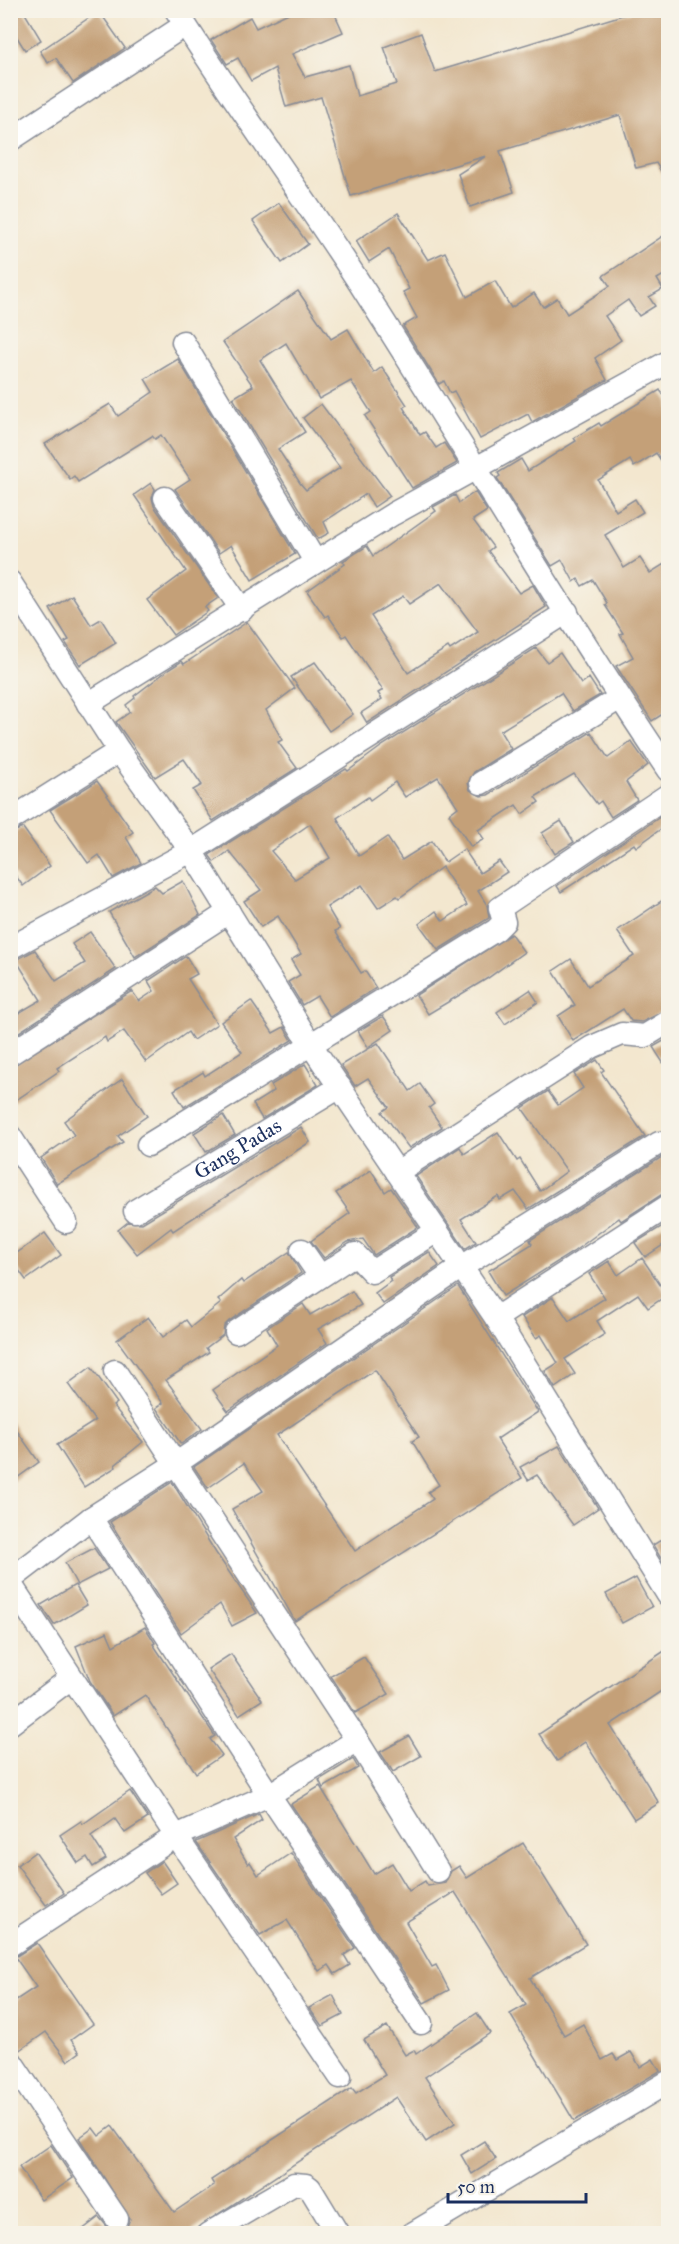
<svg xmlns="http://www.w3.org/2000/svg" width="679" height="2244" font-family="'IM FELL Great Primer',serif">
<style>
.building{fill:#c4a078;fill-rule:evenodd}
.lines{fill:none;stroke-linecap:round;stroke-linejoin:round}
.minor-casing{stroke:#878b96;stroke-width:25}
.minor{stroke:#fff;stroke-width:22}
.labels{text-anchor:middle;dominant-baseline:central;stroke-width:4.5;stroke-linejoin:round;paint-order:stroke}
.street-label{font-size:21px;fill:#1b2f5e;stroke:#f7f3e8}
</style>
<rect width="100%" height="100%" fill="#f7f3e8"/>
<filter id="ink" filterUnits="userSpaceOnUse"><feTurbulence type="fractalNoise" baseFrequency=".0167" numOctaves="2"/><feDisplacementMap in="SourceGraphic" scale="12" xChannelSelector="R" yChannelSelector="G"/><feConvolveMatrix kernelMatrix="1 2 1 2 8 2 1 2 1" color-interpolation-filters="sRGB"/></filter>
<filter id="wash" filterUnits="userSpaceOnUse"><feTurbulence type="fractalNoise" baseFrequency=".008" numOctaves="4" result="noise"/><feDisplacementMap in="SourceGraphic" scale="24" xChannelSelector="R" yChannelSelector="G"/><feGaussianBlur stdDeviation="1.35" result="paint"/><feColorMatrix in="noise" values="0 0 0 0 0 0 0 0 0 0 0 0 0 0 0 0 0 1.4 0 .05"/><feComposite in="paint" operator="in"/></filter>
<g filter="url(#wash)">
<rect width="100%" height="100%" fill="#f3e7cf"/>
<g id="blocks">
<!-- building -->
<g class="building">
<path d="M10,10H23L41,40L25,50L10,26Z"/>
<path d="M295,10H333L343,32L292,54L305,77L349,65L357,96L397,84L384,47L421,33L435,72L639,10H669V184L656,163L636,168L620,115L500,151L514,192L470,207L458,174L486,156L351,196L321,97L286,107L275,68L251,81L238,58L227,64L211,40L250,17L256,28Z"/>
<path d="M99,11L125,48L73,83L56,58L48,63L40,51Z"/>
<path d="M279,203L308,244L282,263L253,221Z"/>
<path d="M398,213L428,260L445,252L467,297L495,281L511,308L534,293L543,307L557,298L567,314L610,286L603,276L669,232V272L657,279L663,289L649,297L655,306L639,316L628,300L605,316L621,340L595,358L607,380L532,422L528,414L480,439L454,391L450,393L444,381L439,384L403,326L417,318L403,292L409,289L389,249L369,262L356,241Z"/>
<path d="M298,291L331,339L348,329L374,373L382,367L407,405L403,407L420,435L425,432L436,448L444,443L457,463L412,488L365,416L371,412L351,381L319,399L286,343L260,360L305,432L278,449L300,483L306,490L340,468L303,418L321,404L390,496L374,507L366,494L324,522L329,533L318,539L233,398L253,386L223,342Z"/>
<path d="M178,359L295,554L252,580L231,545L219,553L175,489L190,479L161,435L155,439L152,436L78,482L74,476L70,479L45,444L110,404L118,416L153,392L145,379Z"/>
<path d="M660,390L669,403V472L656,453L634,467L630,460L598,480L616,511L635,499L643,512L605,535L624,568L640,558L650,573L669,561V710L652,721L616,666L633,657L620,634L623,633L605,605L607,603L593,580L582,586L578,579L574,582L562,560L552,566L497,478L500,476L498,473L521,459L528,471L576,441L574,438L599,423L601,426Z"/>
<path d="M151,483L155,489L152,498L154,506L218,598L205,607L208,611L173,635L147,600L186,571L134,495Z"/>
<path d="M475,492L487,511L473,520L493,547L488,551L519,593L533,585L546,607L367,723L361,713L382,699L378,693L383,690L346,635L343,637L328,615L325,617L307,591L345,564L343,561L367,546L373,556L436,511L433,507L455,495L459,503ZM441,583L478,632L450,650L448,647L408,673L371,616L403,596L409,604Z"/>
<path d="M72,595L91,625L101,619L116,643L80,665L65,642L69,640L50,609Z"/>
<path d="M247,622L295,688L266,710L282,740L278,742L297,768L213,821L193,790L202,785L184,759L155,777L116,722L130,712L126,705L135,698L134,696L168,670L182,661L184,664Z"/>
<path d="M536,648L547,662L560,653L581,684L589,678L600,695L573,711L561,693L500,731L511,749L474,772L468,783L470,790L481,796L488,795L591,732L608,758L631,741L648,765L626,782L637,800L611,817L601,801L597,804L574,774L535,797L539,802L522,814L516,805L478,830L484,839L471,847L449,814L458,807L438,777L405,797L395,782L370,800L368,797L337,818L359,856L387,837L402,860L432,841L445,862L464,849L480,873L499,861L507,872L478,891L487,905L489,918L438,950L419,924L436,911L443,921L467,905L442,867L399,898L397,896L378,908L362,885L327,907L340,929L335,931L361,973L365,971L376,988L330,1017L317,996L302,1005L288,982L300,975L291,960L301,954L278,916L261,927L244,901L261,890L229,851L214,862L209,855L346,769L348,771L382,746ZM310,824L330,858L295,879L271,851Z"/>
<path d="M315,662L353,714L329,731L291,677Z"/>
<path d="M97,781L133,832L126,837L141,863L113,878L99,855L88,863L50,810Z"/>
<path d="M669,811V823L636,847L634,844L561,892L557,886Z"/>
<path d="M561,821L574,842L555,854L542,833Z"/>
<path d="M23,828L50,866L23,886L10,868V833Z"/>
<path d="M183,881L200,915L135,957L109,912L155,886L162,893Z"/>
<path d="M669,896V1009L642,1022L631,1021L623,1009L573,1041L558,1016L575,1005L553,971L571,959L588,986L634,956L617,931Z"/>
<path d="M90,932L116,969L10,1038V1018L41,1000L16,960L35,950L56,981L85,963L72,944Z"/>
<path d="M511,934L524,952L488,978L428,1014L416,995Z"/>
<path d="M186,956L197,974L188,979L217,1024L193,1040L188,1032L146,1062L124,1031L107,1042L105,1037L57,1068L59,1071L10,1104V1067L132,991L139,1001L154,991L148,981Z"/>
<path d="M530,990L538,1002L505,1024L497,1012Z"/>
<path d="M251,1001L273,1033L284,1027L292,1040L184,1107L174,1090L203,1072L205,1076L242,1052L221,1022Z"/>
<path d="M383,1016L393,1030L368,1047L358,1031Z"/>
<path d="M669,1038V1072L653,1047Z"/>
<path d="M378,1043L410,1091L420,1084L434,1104L429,1108L442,1127L409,1148L382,1112L389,1107L368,1078L355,1086L341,1065Z"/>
<path d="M597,1060L604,1070L601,1072L645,1136L528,1209L515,1191L500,1200L498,1196L461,1219L476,1242L465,1249L416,1176L460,1147L464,1154L498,1132L517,1161L520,1159L540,1191L567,1171L522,1108L548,1091L558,1105L583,1088L574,1074Z"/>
<path d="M305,1064L318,1085L262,1119L253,1104L274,1091L271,1085Z"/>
<path d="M122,1079L147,1116L118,1136L123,1142L57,1184L41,1158L74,1135L64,1121Z"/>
<path d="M223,1115L235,1135L206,1152L194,1133Z"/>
<path d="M301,1127L310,1142L173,1231L171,1228L137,1254L118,1230L128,1222L142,1223Z"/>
<path d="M665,1155L669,1160V1193L661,1195L621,1221L619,1218L573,1252L503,1296L488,1271L532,1244L530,1240Z"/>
<path d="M371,1170L385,1192L391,1188L418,1227L374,1255L363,1239L348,1242L324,1258L311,1241L350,1213L336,1193Z"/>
<path d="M669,1222V1241L645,1257L635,1243Z"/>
<path d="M45,1233L61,1255L26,1280L10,1258Z"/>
<path d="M289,1252L301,1273L229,1321L224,1326L223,1335L206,1348L209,1352L166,1380L202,1429L181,1444L156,1408L163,1403L117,1340L148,1317L163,1337L186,1320L191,1327L221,1303L218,1300L241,1280L243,1283Z"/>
<path d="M429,1252L439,1266L383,1304L375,1293L391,1281L389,1277Z"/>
<path d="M642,1258L667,1295L648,1308L638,1294L597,1321L605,1334L565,1359L575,1374L555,1388L545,1371L558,1363L541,1335L536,1338L522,1317L553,1297L569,1321L605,1298L589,1274L609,1261L618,1275Z"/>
<path d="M458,1286L538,1412L497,1439L522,1478L295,1621L232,1509L263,1491L244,1463L208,1488L194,1467ZM375,1370L419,1437L412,1441L439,1485L428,1492L433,1499L355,1551L277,1435Z"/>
<path d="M352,1291L361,1305L318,1329L327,1343L228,1411L213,1390L277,1345L267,1328L303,1304L310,1315Z"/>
<path d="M91,1367L117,1403L113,1406L143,1442L115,1465L116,1467L84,1487L57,1445L95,1421L68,1384Z"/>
<path d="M10,1421L39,1462L10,1483Z"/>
<path d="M559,1446L598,1508L573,1525L537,1475L528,1480L520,1467Z"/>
<path d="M172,1482L216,1553L257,1613L232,1626L220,1604L181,1633L110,1522Z"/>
<path d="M669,1535V1558L663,1562L653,1545Z"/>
<path d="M94,1548L108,1569L77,1585L65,1563Z"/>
<path d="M636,1578L652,1607L622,1623L606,1594Z"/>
<path d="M75,1585L87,1605L54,1625L41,1605Z"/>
<path d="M145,1627L155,1643L153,1644L215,1736L210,1739L222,1755L196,1773L145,1695L113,1716L90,1681L76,1646L107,1632L113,1646Z"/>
<path d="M669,1648V1686L610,1725L659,1803L634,1819L585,1742L557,1761L539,1734Z"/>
<path d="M231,1654L262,1700L239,1715L208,1669Z"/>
<path d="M364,1657L389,1694L355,1713L331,1676Z"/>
<path d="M409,1736L421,1756L393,1772L380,1752Z"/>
<path d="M353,1759L358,1768L323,1788L319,1780Z"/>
<path d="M320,1786L374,1874L392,1863L409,1891L425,1881L428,1886L445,1883L451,1871L459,1866L467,1878L523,1843L586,1944L530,1978L564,2035L583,2024L602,2060L613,2054L617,2060L631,2052L640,2067L653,2059L660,2071L574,2121L510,2014L526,2005L455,1892L406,1922L432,1967L436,1965L449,1990L424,2003L291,1804Z"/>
<path d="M130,1791L148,1818L125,1833L115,1819L91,1836L106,1859L93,1867L87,1857L78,1863L60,1835L81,1821L83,1824Z"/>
<path d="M259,1814L262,1820L233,1839L248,1864L250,1862L258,1875L291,1853L355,1948L344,1955L350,1965L335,1974L329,1965L319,1971L287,1920L260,1935L196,1842Z"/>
<path d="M35,1852L64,1893L46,1905L17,1865Z"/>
<path d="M162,1861L177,1883L161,1894L145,1873Z"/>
<path d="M37,1943L93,2024L71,2040L80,2052L68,2061L46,2032L19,2051L10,2038V2004L36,1987L15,1957Z"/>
<path d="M333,1995L343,2015L322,2026L309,2008Z"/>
<path d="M477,2013L490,2033L425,2077L455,2123L426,2142L396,2097L188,2234H77L99,2217L111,2231L118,2232L125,2230L130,2219L79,2138L93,2128L99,2136L112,2126L174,2212L214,2185L211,2180L352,2088L356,2093L385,2075L364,2040L387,2026L405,2055L414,2050L416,2054Z"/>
<path d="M484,2141L496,2159L472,2174L461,2155Z"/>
<path d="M51,2145L73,2178L41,2200L19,2167Z"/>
</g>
</g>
</g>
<g filter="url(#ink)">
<use href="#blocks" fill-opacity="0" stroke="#878b96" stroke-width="1.5"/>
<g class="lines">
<defs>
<g id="minor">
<path d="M176,10C237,108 307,200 369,298C469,454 564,616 668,770"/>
<path d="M10,140L185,25"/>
<path d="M183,342L315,561"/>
<path d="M165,498L242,610"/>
<path d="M10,582L119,751L191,851L311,1045L496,1318L668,1595"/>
<path d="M88,704L393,514L668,362"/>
<path d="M481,783L620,698"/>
<path d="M10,820L119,751"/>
<path d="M10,948L191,851L567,612"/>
<path d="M10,1054L229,912"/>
<path d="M10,1136L66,1222"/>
<path d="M148,1145L496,930L504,922L500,908L668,795"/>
<path d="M397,1172L592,1047L622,1034L645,1036L668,1022"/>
<path id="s1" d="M135,1211L340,1087"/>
<path d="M302,1250L320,1276"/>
<path d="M496,1318L668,1206"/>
<path d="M236,1332L355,1254L372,1272L437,1231"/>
<path d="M115,1371L357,1740L438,1871"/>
<path d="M91,1518L269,1795L421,2023"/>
<path d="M10,1580L91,1518L177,1463L460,1268L659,1143"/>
<path d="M10,1583L176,1836L340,2077"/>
<path d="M10,1724L71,1678"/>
<path d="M10,1945L176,1836L269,1795L357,1740"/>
<path d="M10,2060L117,2219"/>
<path d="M208,2234L294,2184L306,2185L310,2188L338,2234"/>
<path d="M412,2234L668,2082"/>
</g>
</defs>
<!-- minor casing -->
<use href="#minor" class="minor-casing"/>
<!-- minor -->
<use href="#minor" class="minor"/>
</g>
</g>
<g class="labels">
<!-- street labels -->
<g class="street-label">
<text stroke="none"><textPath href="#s1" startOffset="120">Gang Padas</textPath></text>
</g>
</g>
<!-- margin -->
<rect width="679" height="2244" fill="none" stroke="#f7f3e8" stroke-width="36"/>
<!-- scale -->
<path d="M448 2193v9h138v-9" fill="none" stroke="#1b2f5e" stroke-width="3"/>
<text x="457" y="2193" font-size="18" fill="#1b2f5e" stroke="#f7f3e8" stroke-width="4.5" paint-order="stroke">50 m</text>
</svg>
